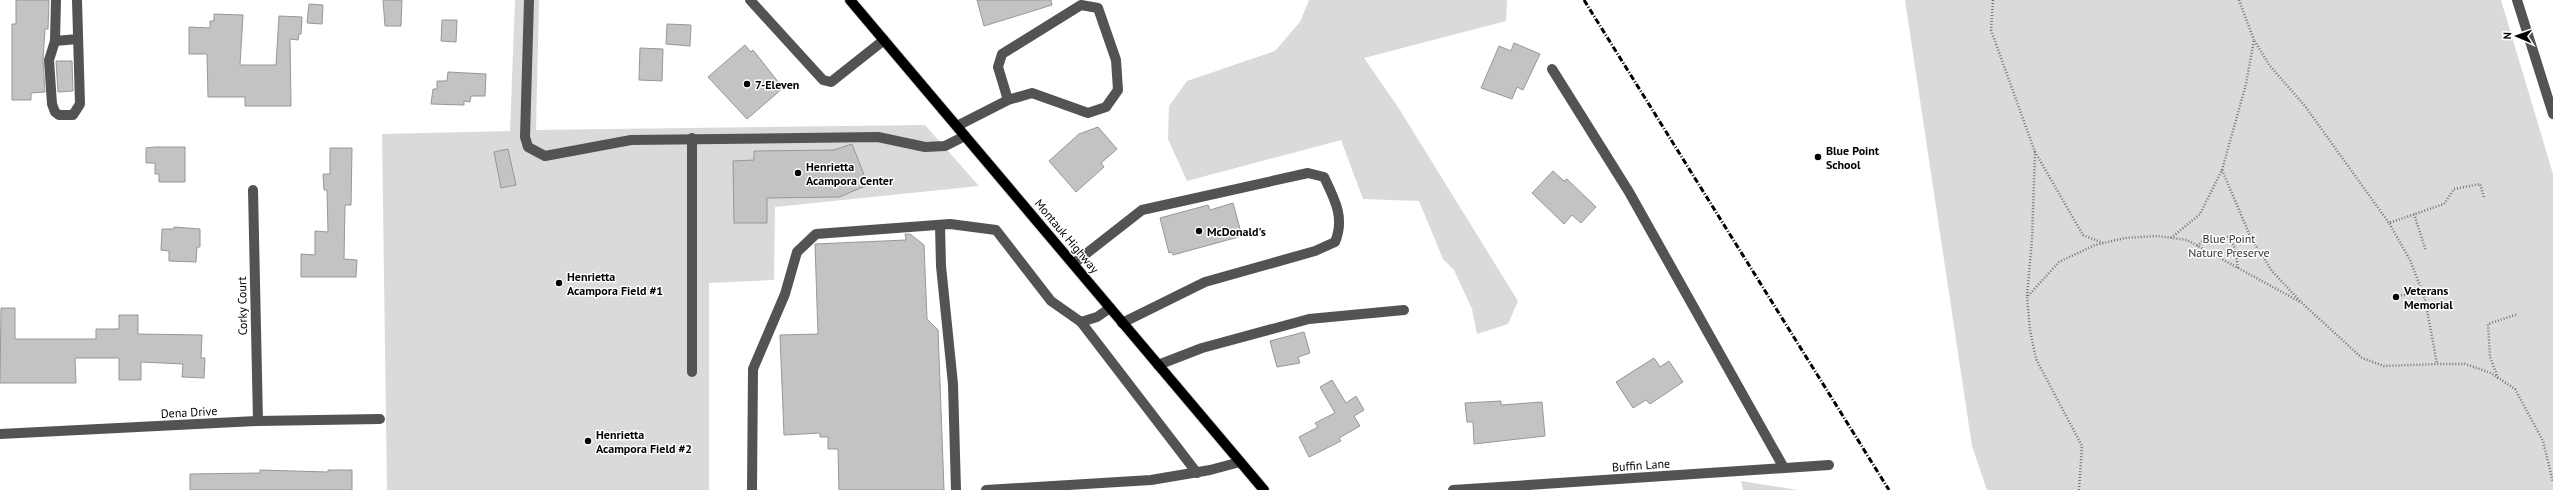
<svg xmlns="http://www.w3.org/2000/svg" width="2553" height="490" font-family="'PT Sans',sans-serif">
<style>
.green{fill:#dadada}
.building{fill:#c3c3c3;stroke:#979797}
.lines{fill:none;stroke-linecap:round;stroke-linejoin:round}
.major-casing{stroke:#dbdbdb;stroke-width:12}
.path{stroke:#757575;stroke-width:2.5;stroke-dasharray:1 2;stroke-linecap:butt}
.minor{stroke:#535353;stroke-width:10}
.major{stroke:#000;stroke-width:10}
.rail{stroke:#000;stroke-width:3;stroke-dasharray:6 2 1 2;stroke-linecap:butt}
.poi-dot{fill:#000;stroke:#fff;stroke-width:1.5}
.labels{text-anchor:middle;dominant-baseline:central;stroke-width:3;stroke-linejoin:round;paint-order:stroke}
.poi-label{font-size:12px;font-weight:bold;fill:#000;stroke:#fff;text-anchor:start}
.street-label{font-size:12px;fill:#000;stroke:#fff}
.park-label{font-size:12px;fill:#313131;stroke:#fff}
</style>
<rect width="100%" height="100%" fill="#fff"/>
<!-- green -->
<g class="green">
<path d="M515,0H539L536,130L925,125L979,186L775,207L774,280L709,283V490H387L382,134L510,131Z"/>
<path d="M1309,0H1507L1506,21L1364,58L1398,107L1518,301L1508,324L1477,334L1472,309L1454,270L1443,259L1419,201L1363,199L1341,140L1187,181L1168,139L1169,106L1187,81L1275,51L1300,22Z"/>
<path d="M1905,0H2501L2553,174V490H1987L1972,446Z"/>
<path d="M1741,481L1798,490H1743Z"/>
</g>
<!-- building -->
<g class="building">
<path d="M16,0H49L48,29H45L43,60L45,92L31,93V100H12V24H16Z"/>
<path d="M383,0H402L401,26H385Z"/>
<path d="M977,0H1051L1052,5L984,26Z"/>
<path d="M309,4L323,5L322,24L307,23Z"/>
<path d="M214,14L243,15L240,65H276L279,16L302,17L301,34H299L298,40L290,39L291,106H245V97H208L207,54H189V27L210,28V21H214Z"/>
<path d="M442,20H457L456,42L441,41Z"/>
<path d="M667,24L691,25L690,46L666,44Z"/>
<path d="M1514,43L1540,54L1523,90L1517,87L1512,99L1481,88L1499,46L1511,51Z"/>
<path d="M745,45L751,52L753,50L783,88L747,119L708,77Z"/>
<path d="M640,48L663,49L662,81L639,80Z"/>
<path d="M56,61H72L73,91L58,92Z"/>
<path d="M448,72L486,74L485,96H471L470,102L464,101V105L431,104L433,89H437V81H447Z"/>
<path d="M1098,127L1117,149L1101,163L1104,167L1076,192L1049,161L1079,134Z"/>
<path d="M852,144L868,185L839,197L767,198V223H734L733,161L754,160V151L834,150Z"/>
<path d="M155,147H185V182H159V174H155V163H146V148Z"/>
<path d="M330,148H352L351,205H345L344,259L357,260L356,277H301V254L315,255V231L328,232L327,190H324L323,174H330Z"/>
<path d="M508,149L516,185L501,188L494,152Z"/>
<path d="M1553,171L1564,181L1567,179L1596,207L1581,223L1572,215L1564,224L1532,193Z"/>
<path d="M1233,203L1242,236L1173,255L1172,252L1169,253L1160,218L1208,205L1210,210Z"/>
<path d="M174,227L200,229V247H197L196,262L169,261V251L161,250L162,229H174Z"/>
<path d="M905,234H910L924,245L927,319L938,330L944,490H839L838,449H828V437H820V433L784,435L780,335L818,334L815,244L906,240Z"/>
<path d="M1,308H15V339H96V329H119V315H138V334L202,335L201,358H205L204,378L182,377L183,364L141,362V380H119V358H75L76,383H0Z"/>
<path d="M1304,332L1310,353L1298,357L1300,363L1277,367L1270,341Z"/>
<path d="M1654,358L1660,367L1669,361L1683,382L1650,404L1646,400L1633,408L1616,382Z"/>
<path d="M1332,380L1346,403L1356,396L1364,410L1354,416L1360,426L1339,438L1341,441L1309,457L1299,437L1318,427L1315,423L1335,413L1320,387Z"/>
<path d="M1501,401V405L1542,402L1545,436L1474,444L1473,422H1467L1465,403Z"/>
<path d="M260,470L328,472V470H352V490H190V474L260,473Z"/>
</g>
<g class="lines">
<defs>
<path id="major" d="M850,0L1264,490"/>
</defs>
<!-- major casing -->
<use href="#major" class="major-casing"/>
<!-- path -->
<g class="path">
<path d="M1993,0L1991,30L2035,152"/>
<path d="M2239,0L2254,40"/>
<path d="M2222,170L2246,84L2254,40L2270,66L2305,106L2389,223"/>
<path d="M2484,197L2480,184L2454,189L2444,204L2389,223L2410,260L2425,299L2437,364H2465L2491,373L2515,389L2543,441L2553,482"/>
<path d="M2414,214L2426,251"/>
<path d="M2171,238L2200,214L2222,170L2251,238L2272,271L2300,301"/>
<path d="M2197,246L2205,239L2228,237L2235,248L2238,268"/>
<path d="M2027,296L2032,239L2035,152L2083,235L2103,243"/>
<path d="M2398,296L2422,292"/>
<path d="M2498,378L2490,357L2488,324L2518,314"/>
<path d="M2079,490L2082,446L2036,359L2030,330L2027,297L2059,262L2095,245L2125,238L2158,236L2187,240L2302,303L2362,358L2384,366L2437,364"/>
</g>
<!-- minor -->
<g class="minor">
<path d="M56,0L55,41L49,60L52,104L55,112L59,115H73L80,104L77,0"/>
<path d="M529,0L525,137L528,147L545,156L631,140L878,137L925,147L945,146L965,136"/>
<path d="M750,0L823,80L831,82L884,40"/>
<path d="M2517,0L2553,114"/>
<path d="M55,41L78,39"/>
<path d="M1552,69L1629,192L1784,468"/>
<path d="M957,126L1008,100L1032,93L1088,113L1106,107L1118,90L1116,60L1098,8L1081,5L1002,54L998,67L1008,100"/>
<path d="M253,190L258,421"/>
<path d="M940,225L941,266L953,384L956,490"/>
<path d="M1073,264L1142,210L1308,173L1324,177C1335,200 1345,218 1335,242L1315,251L1205,282L1122,323"/>
<path d="M1081,322L1097,317L1110,308"/>
<path d="M1158,365L1202,348L1309,319L1404,310"/>
<path d="M692,372V138"/>
<path d="M0,434L258,421L380,419"/>
<path d="M752,490L753,369L785,294L797,252L816,234L950,224L996,230L1051,301L1081,322L1197,473"/>
<path d="M986,490L1151,480L1210,470L1240,462"/>
<path d="M1453,490L1829,465"/>
</g>
<!-- major -->
<use href="#major" class="major"/>
<!-- rail -->
<path class="rail" d="M1584,0L1889,490"/>
</g>
<!-- markers -->
<g class="poi-dot">
<circle cx="747" cy="84" r="4"/>
<circle cx="1818" cy="157" r="4"/>
<circle cx="798" cy="173" r="4"/>
<circle cx="1199" cy="231" r="4"/>
<circle cx="559" cy="283" r="4"/>
<circle cx="2396" cy="297" r="4"/>
<circle cx="588" cy="441" r="4"/>
</g>
<g class="labels">
<!-- poi labels -->
<g class="poi-label">
<text x="755" y="84">7-Eleven</text>
<text x="1826" y="150">Blue Point<tspan x="1826" dy="14">School</tspan></text>
<text x="806" y="166">Henrietta<tspan x="806" dy="14">Acampora Center</tspan></text>
<text x="1207" y="231">McDonald's</text>
<text x="567" y="276">Henrietta<tspan x="567" dy="14">Acampora Field #1</tspan></text>
<text x="2404" y="290">Veterans<tspan x="2404" dy="14">Memorial</tspan></text>
<text x="596" y="434">Henrietta<tspan x="596" dy="14">Acampora Field #2</tspan></text>
</g>
<!-- street labels -->
<g class="street-label">
<text transform="translate(1067 236) rotate(50)">Montauk Highway</text>
<text transform="translate(242 306) rotate(-91)">Corky Court</text>
<text transform="translate(189 412) rotate(-3)">Dena Drive</text>
<text transform="translate(1641 465) rotate(-4)">Buffin Lane</text>
</g>
<!-- park labels -->
<g class="park-label">
<text x="2229" y="238">Blue Point<tspan x="2229" dy="14">Nature Preserve</tspan></text>
</g>
</g>
<!-- north arrow -->
<g transform="translate(2517 36) rotate(272)" stroke="#ffffff" stroke-width="3" paint-order="stroke">
<path d="M0-3L7 15L0 10L-7 15Z" fill="#000000"/>
<text y="-6" font-size="11" font-weight="bold" text-anchor="middle" fill="#000000">N</text>
</g>
</svg>
